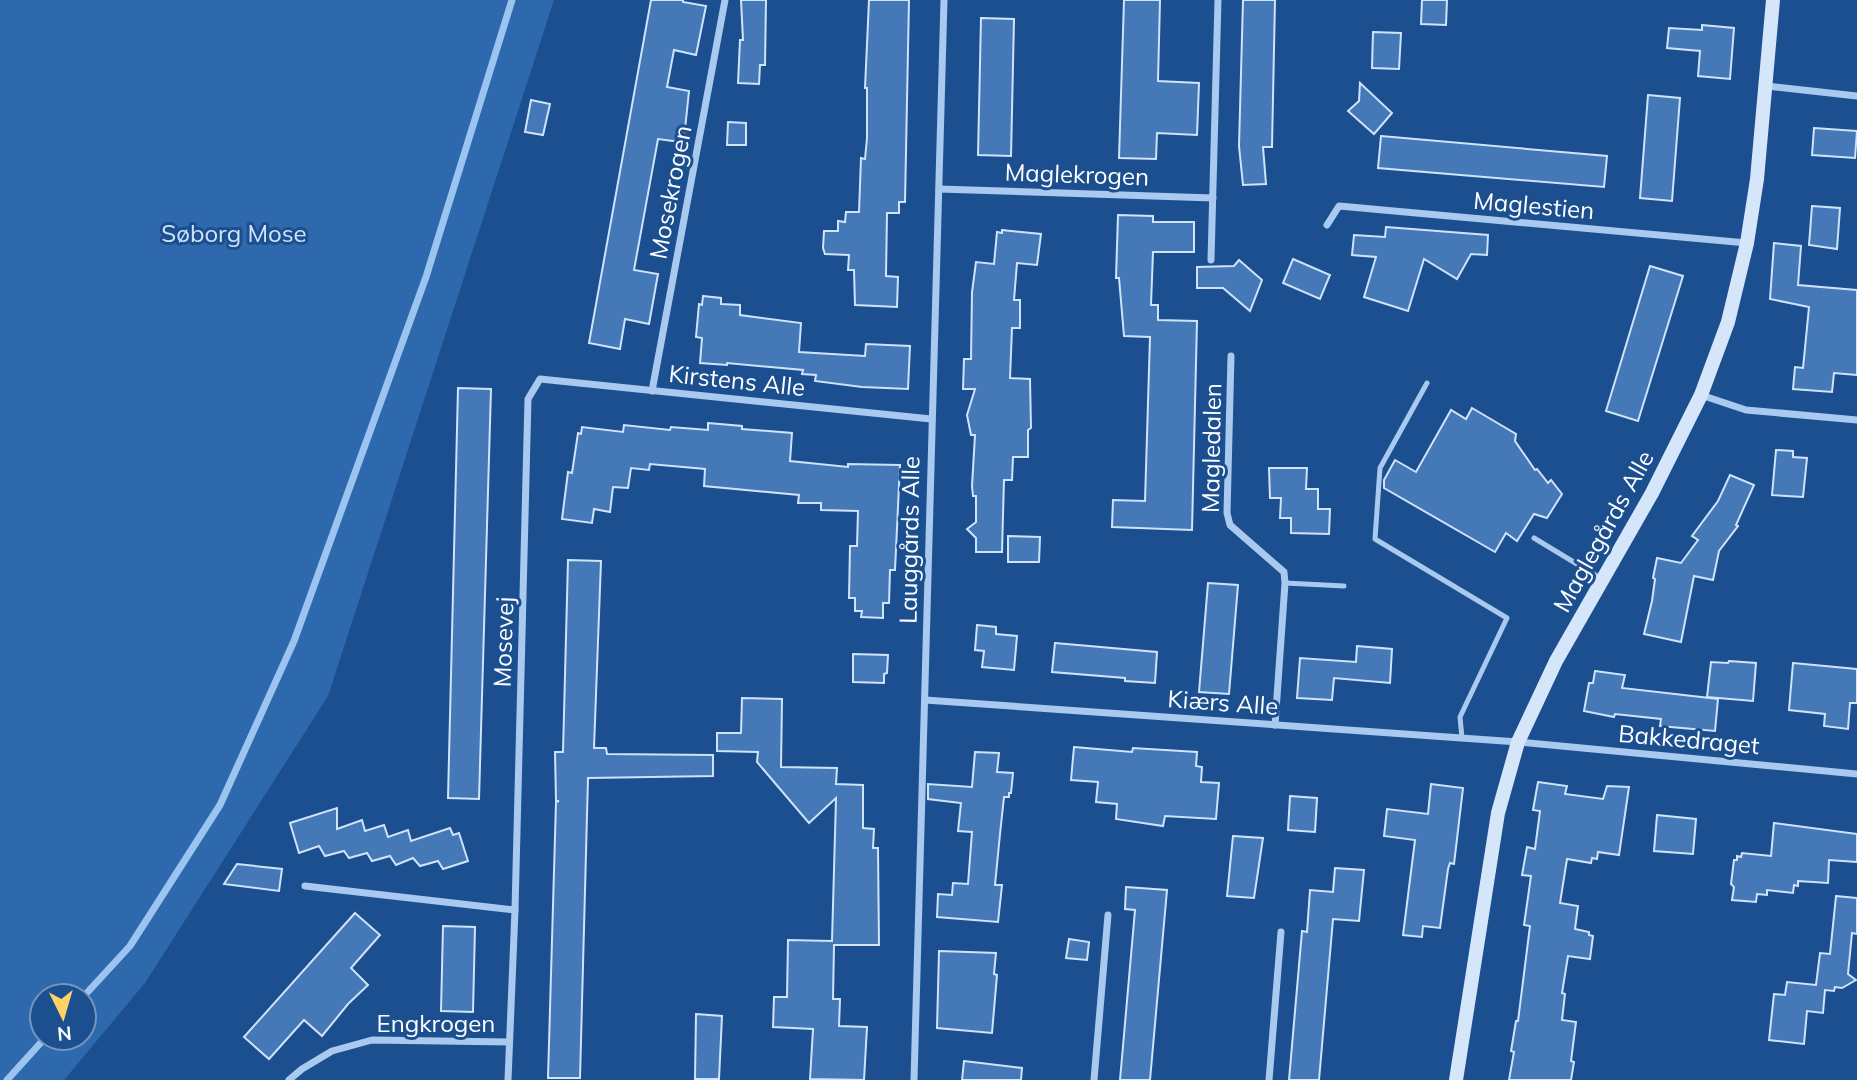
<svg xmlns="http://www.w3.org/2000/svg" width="1857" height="1080" font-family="Mulish,sans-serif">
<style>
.green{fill:#2e69ad;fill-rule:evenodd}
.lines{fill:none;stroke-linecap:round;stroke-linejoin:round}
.stream{stroke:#9cc4f0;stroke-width:7}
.building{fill:#4478b7;stroke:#cfe3fa;stroke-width:2}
.lane{stroke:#a9c9ee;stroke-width:5}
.street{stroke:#a9c9ee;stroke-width:7}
.secondary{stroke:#d6e6fa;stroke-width:14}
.labels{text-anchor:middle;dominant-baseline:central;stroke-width:6;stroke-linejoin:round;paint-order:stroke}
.street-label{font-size:24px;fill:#fff;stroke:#1b4f8f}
.park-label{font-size:24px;fill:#cfe3fa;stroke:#1b4f8f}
</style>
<rect width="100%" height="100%" fill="#1b4f8f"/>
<!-- green -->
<path class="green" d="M0,0H554L328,696L145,983L64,1080H0ZM42,996H84V1038H42Z"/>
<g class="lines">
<!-- stream -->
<g class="stream">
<path d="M84,996L130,946L220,805L294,641L426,277L512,0"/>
<path d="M7,1080L45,1038"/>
</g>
</g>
<!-- building -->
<g class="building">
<path d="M651,0H683V2L706,6L696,55L674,50L667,87L689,91L684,139L681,138V142L658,139L634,270L658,274L649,324L625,319L620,349L589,343Z"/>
<path d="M741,0H766L765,65H760L759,84L738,83L740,40H743Z"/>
<path d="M869,0H909L905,202H899V213H887L886,276L898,277L897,307L855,305L854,270H848L849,255L825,254L823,248L824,231H838V221L845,222L846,212H859L861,158L865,159L867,138V88H865Z"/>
<path d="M1124,0H1160L1158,81L1199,83L1197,135L1157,133L1156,159L1119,158Z"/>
<path d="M1243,0H1275L1272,147H1263L1266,184L1243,185L1239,146Z"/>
<path d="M1422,0H1447L1446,25L1421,24Z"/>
<path d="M981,18L1014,19L1011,156L978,155Z"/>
<path d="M1702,25L1734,28L1730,79L1698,76L1700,51L1667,48L1669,28L1702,30Z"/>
<path d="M1373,32L1401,33L1399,69L1372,68Z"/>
<path d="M1360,83L1392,113L1374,134L1348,111L1359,101Z"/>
<path d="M1648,95L1680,98L1672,201L1640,198Z"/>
<path d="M531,100L550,104L543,135L525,132Z"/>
<path d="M728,122L746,123V145H727Z"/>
<path d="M1814,128L1857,131L1855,158L1812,155Z"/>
<path d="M1381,136L1607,156L1604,187L1378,168Z"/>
<path d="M1812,206L1840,208L1837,249L1809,245Z"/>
<path d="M1118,215L1153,216V222H1194V252H1153L1151,305H1158V320L1197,321L1192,530L1112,527L1113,500L1145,501L1150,337L1124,336L1119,278H1116Z"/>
<path d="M1386,227L1488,235L1487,255L1471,254L1457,279L1424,259L1408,311L1364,297L1376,257L1352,255L1354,235L1385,237Z"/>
<path d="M1002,230L1041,234L1037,265L1017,263L1014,300H1020V328H1012L1010,378L1030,379L1031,428L1028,430V457H1013L1012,480H1004L1002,552H976V538L967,529L976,522V496H973L972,486L975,435H971L967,415L975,389H963L964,359H971L972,292L976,262L994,264L997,232L1002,233Z"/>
<path d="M1774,243L1801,246L1798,285L1857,290V375L1834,373L1832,392L1793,389L1795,367L1803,368L1809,307L1770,299Z"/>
<path d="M1293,259L1330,275L1320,299L1283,283Z"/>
<path d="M1239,260L1262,280L1250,311L1223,288H1197V267L1234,266Z"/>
<path d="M1650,266L1683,276L1638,421L1606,411Z"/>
<path d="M703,296L721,298V304L740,305V315L801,323L799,352L865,356L866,344L910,346L908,389L862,387L815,381L816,375L802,374L803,370L727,363V365L700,363L702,338L696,337L699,304L702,305Z"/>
<path d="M458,388L491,389L479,799L448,798Z"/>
<path d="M1472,408L1516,434L1515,441L1535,470L1537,469L1548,483L1551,480L1562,494L1547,518L1534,514L1517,541L1506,533L1495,552L1384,488V480L1395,460L1416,472L1451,410L1466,419Z"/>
<path d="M708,423L742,426V429L792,433L790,461L848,467V464L900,465L895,570H890L889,603H883V618L861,617L862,611H855V598H849L850,546H857L858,511L821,510V503H798L799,495L704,486L705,469L650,464L649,470L631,468L628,488L613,487L610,512L594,509L592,523L562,519L568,472L572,473L578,433L581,434L582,427L623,432L624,425L670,430L671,427L708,430Z"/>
<path d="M1776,450L1793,451V457L1807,458L1803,497L1772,495Z"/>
<path d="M1269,468H1307L1306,489H1318V509H1330L1329,534L1291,533V518H1280L1281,498H1270Z"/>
<path d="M1730,475L1754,485L1736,525L1738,526L1719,551L1713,580L1694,576L1681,642L1644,634L1652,601L1655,579L1653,578L1657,558L1681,563L1698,540L1692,536L1718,501Z"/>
<path d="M1008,536L1040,537L1039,562H1008Z"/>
<path d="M568,560L601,561L594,748H606L607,754L713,755V776L588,778L580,1078H548L556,802L559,801H556L555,752H563Z"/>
<path d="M1208,583L1238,585L1229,694L1199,692Z"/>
<path d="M977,625L996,627V634L1017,636L1014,670L982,667L984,651L975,650Z"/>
<path d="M1055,643L1157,652L1155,683L1125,681V678L1052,672Z"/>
<path d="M1357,646L1392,649L1390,683L1334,678L1332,700L1297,698L1300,658L1356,662Z"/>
<path d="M853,654L888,655L887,673L884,674V683L853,682Z"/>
<path d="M1729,661L1756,663L1753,701L1707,697L1711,662L1728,663Z"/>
<path d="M1793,663L1857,669V703H1850L1848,729L1824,726L1825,714L1789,710Z"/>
<path d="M1595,671L1625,675L1622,688L1718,699L1715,731L1660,726L1661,719L1615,714L1614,717L1584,711L1589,683H1593Z"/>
<path d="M742,698L782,699L781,767L837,768L836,784L863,785V828L874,829L873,848H878L879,945H834L833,999H840L839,1026L867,1027L864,1080L810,1079L813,1029L773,1027L774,997H787L788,940L832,941L836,798L809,823L757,762L758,752L717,751V733H741Z"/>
<path d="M1074,747L1132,752L1133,748L1197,752L1196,766L1202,767L1201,782L1219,783L1216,819L1165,816L1163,826L1116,819L1117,804L1096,802L1098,782L1071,780Z"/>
<path d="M975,752L999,753L997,772L1013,773L1011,793H1009V797H1004L1000,834L995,885H1002L998,922L937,917L938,894L952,895L953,883L968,884L972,832L958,831L961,803L928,799V784L972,787Z"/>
<path d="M1538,782L1567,786L1565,794L1603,799L1607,786L1629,787L1619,855L1598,852L1597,859L1592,858L1591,863L1567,859L1560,903L1578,906L1575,929L1589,932V935L1593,936L1590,959L1568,956L1562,993L1565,994L1562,1020L1576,1022L1571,1061L1574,1062L1571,1080H1509L1514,1052L1511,1051L1516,1021H1518L1530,926L1524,925L1531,876L1522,875L1527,847L1535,849L1540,811L1533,810Z"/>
<path d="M1431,784L1463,788L1454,864L1450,863L1448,869L1440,928L1423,926L1422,937L1403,935L1415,840L1384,836L1387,809L1428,814Z"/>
<path d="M1290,796L1317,798L1315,832L1288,830Z"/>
<path d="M337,808V829L362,820L365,831L384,825L388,837L408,830L411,841L450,828L453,835L459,833L468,861L443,869L438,861L420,866L413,858L396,865L390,856L372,861L367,853L349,858L344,851L325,856L319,846L299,853L290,823Z"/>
<path d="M1657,815L1696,819L1693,854L1654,851Z"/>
<path d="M1774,823L1857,834V862L1829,860L1828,883L1798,881V886L1794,885L1793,893L1767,890V895L1757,894L1756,902L1732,900L1734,887L1731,884L1734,860H1737V856L1741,857L1742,853L1771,856Z"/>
<path d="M1233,836L1263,838L1254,898L1227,896Z"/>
<path d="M237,864L282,869L279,891L224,884Z"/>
<path d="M1335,868L1364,870L1359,921L1333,919L1319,1080H1289L1302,931L1307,932L1310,890L1333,892Z"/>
<path d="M1126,887L1167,890L1150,1080H1120L1135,910L1125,909Z"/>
<path d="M1836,896L1857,898V934L1852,933L1848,974L1856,980L1842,988L1835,987L1834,991L1825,990L1823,1013L1807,1011L1804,1044L1769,1040L1774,994L1785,995L1787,982L1816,985L1820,953L1830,954Z"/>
<path d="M355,913L380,935L351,968L368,985L348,1004L322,1036L304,1020L269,1059L244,1037Z"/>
<path d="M443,926L475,927L473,1012L441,1011Z"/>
<path d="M1069,939L1089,942L1087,960L1066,958Z"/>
<path d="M939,951L996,953L994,974L997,975L992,1033L937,1028Z"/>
<path d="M696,1014L722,1016L719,1079H695Z"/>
<path d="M964,1061L1022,1068L1021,1080H962Z"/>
</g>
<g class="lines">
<!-- lane -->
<g class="lane">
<path d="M1427,383L1380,468L1375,539L1507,618L1460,717L1462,738"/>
<path d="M1534,538L1600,578"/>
<path d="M1285,583L1344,586"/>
</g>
<!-- street -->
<g class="street">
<path d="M1766,86L1857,96"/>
<path d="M939,189L1213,198"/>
<path d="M1327,225L1339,206L1747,243"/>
<path d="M1211,260L1218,0"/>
<path d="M1231,356L1227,513L1230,525L1284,572L1285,583L1275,725"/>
<path d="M652,391L725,0"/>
<path d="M1701,395L1746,410L1857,420"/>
<path d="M925,700L1518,742L1857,774"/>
<path d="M305,886L515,910"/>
<path d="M289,1080L302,1069L332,1051L372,1040L509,1042"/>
<path d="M508,1080L515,910L528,399L540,379L931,419"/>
<path d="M914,1080L944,0"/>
<path d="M1094,1080L1108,915"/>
<path d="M1269,1080L1281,932"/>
</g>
<!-- secondary -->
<path class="secondary" d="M1456,1080L1498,813L1518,742L1556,661L1652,493L1701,395L1728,322L1747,243L1757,179L1773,0"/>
</g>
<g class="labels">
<!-- street labels -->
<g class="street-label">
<text transform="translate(1077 174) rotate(2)">Maglekrogen</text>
<text transform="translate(670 192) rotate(-79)">Mosekrogen</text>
<text transform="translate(1534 205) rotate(5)">Maglestien</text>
<text transform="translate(737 380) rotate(6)">Kirstens Alle</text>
<text transform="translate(1211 448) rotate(-89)">Magledalen</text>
<text transform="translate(1603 531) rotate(-61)">Maglegårds Alle</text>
<text transform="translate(909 540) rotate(-89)">Lauggårds Alle</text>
<text transform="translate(503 642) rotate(-88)">Mosevej</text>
<text transform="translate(1223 702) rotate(4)">Kiærs Alle</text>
<text transform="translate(1689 739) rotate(5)">Bakkedraget</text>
<text x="436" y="1023">Engkrogen</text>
</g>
<!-- park labels -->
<g class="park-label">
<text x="234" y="233">Søborg Mose</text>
</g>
</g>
<!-- north arrow -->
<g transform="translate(63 1017) rotate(175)"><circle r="33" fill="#1b4f8f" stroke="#7695bc" stroke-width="2"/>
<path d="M0-5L12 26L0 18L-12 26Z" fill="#ffd166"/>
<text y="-10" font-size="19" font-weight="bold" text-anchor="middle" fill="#ffffff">N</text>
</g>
</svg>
